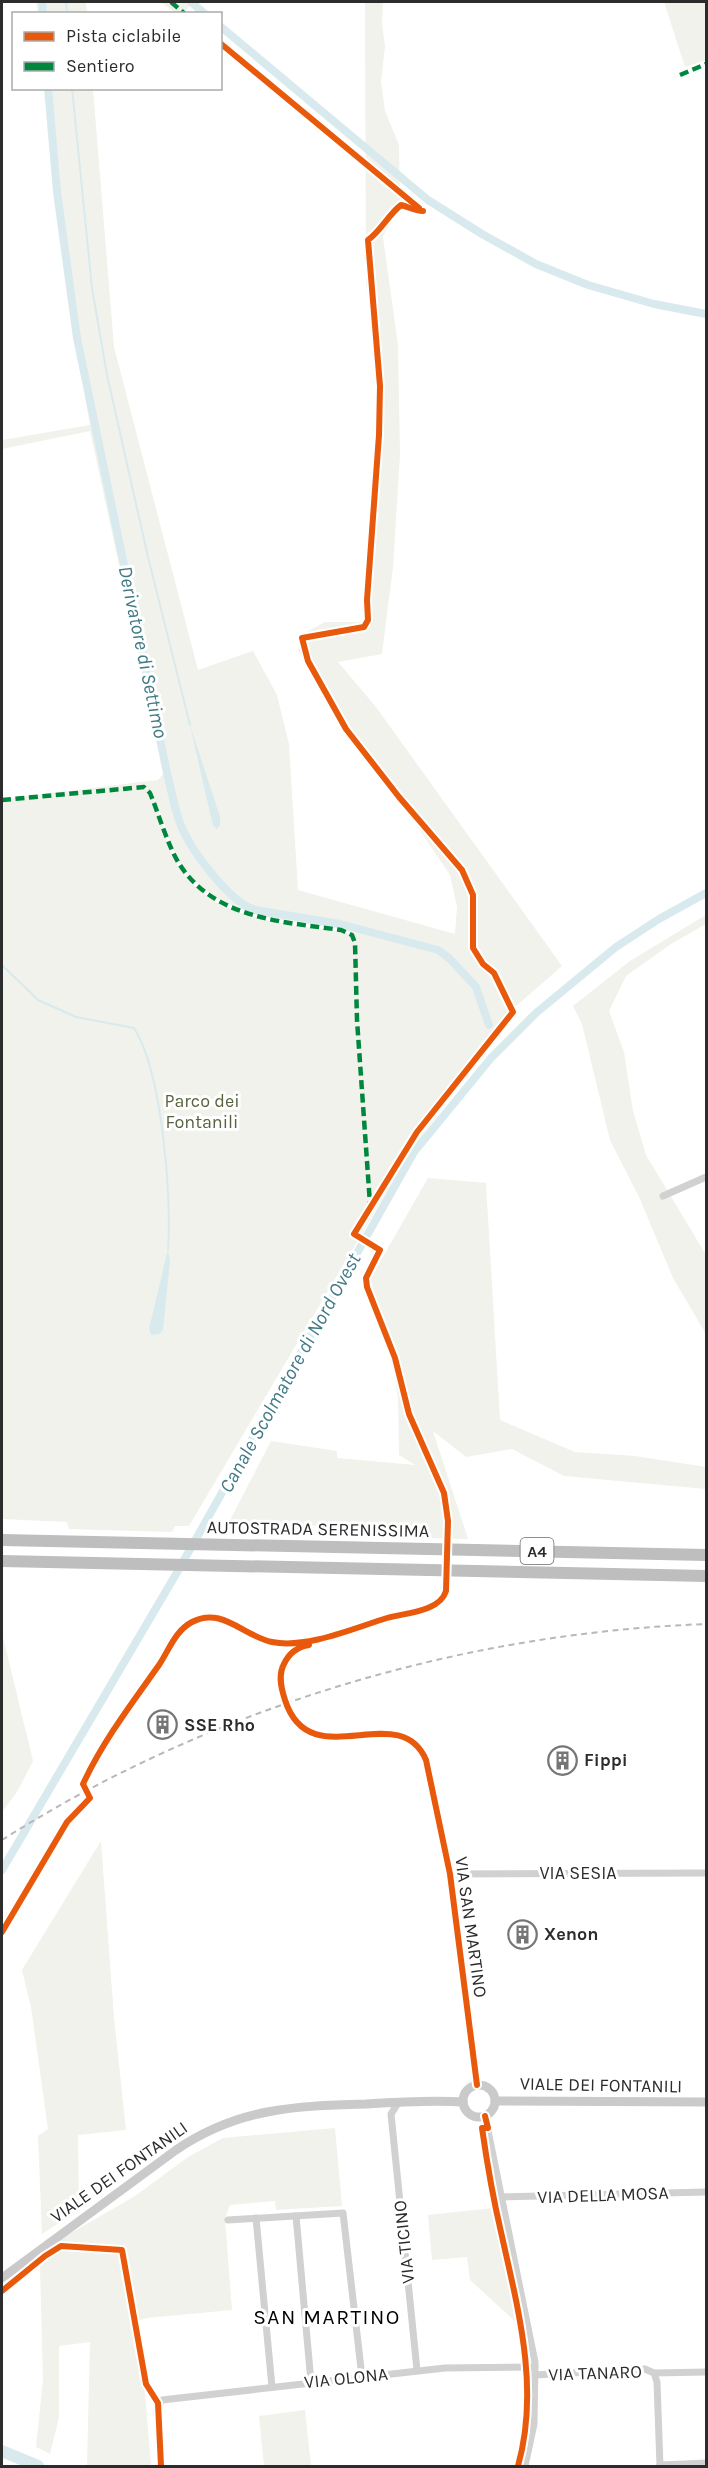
<svg xmlns="http://www.w3.org/2000/svg" width="708" height="2468" font-family="Karla,sans-serif">
<style>
.green{fill:#f1f2eb;fill-rule:evenodd}
.water{fill:#d8eaee}
.lines{fill:none;stroke-linecap:round;stroke-linejoin:round}
.stream{stroke:#d8eaee;stroke-width:2}
.canal{stroke:#d8eaee;stroke-width:8}
.river{stroke:#d8eaee;stroke-width:12}
.minor{stroke:#d1d1d1;stroke-width:7}
.secondary{stroke:#cacaca;stroke-width:9}
.motorway{stroke:#bebebe;stroke-width:12}
.rail{stroke:#b8b8b8;stroke-width:2;stroke-dasharray:6 4.5;stroke-linecap:butt}
.quiet{stroke:#00873e;stroke-width:4.5;stroke-dasharray:9 4.5;stroke-linecap:butt}
.cycleway-casing{stroke:#fff;stroke-width:10}
.cycleway{stroke:#e8590c;stroke-width:6}
.labels{text-anchor:middle;dominant-baseline:central;stroke-width:6;stroke-linejoin:round;paint-order:stroke}
.shield{fill:#fff;stroke:#6b6b6b;stroke-width:1.5}
.shield-label{font-size:16px;font-weight:bold;fill:#2c2c2c}
.park-label{font-size:18px;fill:#57633e;stroke:#fff}
.street-label{font-size:18px;fill:#2c2c2c;stroke:#fff}
.poi-label{font-size:18px;font-weight:bold;fill:#2c2c2c;stroke:#fff;text-anchor:start}
.water-label{font-size:20px;font-style:italic;fill:#427a85;stroke:#fff}
.quarter-label{font-size:21px;letter-spacing:1.5px;fill:#000;stroke:#fff}
</style>
<rect width="100%" height="100%" fill="#fff"/>
<!-- green -->
<g class="green">
<path d="M36,2H86L87,13H38Z"/>
<path d="M161,2H185L190,6L183,13H175Z"/>
<path d="M365,2H383L382,24L385,46L381,82L385,111L399,145L400,200L383,237L398,345L400,455L393,567L382,654L338,662L376,707L562,966L507,1014L479,1046L483,1055L412,1149L189,1526H175L172,1532L69,1529L67,1522L2,1519V799L149,781L158,780L164,773L90,431L2,449V440L90,425C70,313 55,202 47,89H93L114,347L198,670L253,651L277,695L289,744L298,890L455,934L457,907L450,875L415,823L339,724L298,650L301,635L325,622H364L372,508L384,429L381,355L366,286ZM157,805C166,823 170,847 181,864C216,917 285,921 342,929L353,934C293,923 215,925 178,866C169,851 161,821 157,805Z"/>
<path d="M664,2H706V60L685,67Z"/>
<path d="M706,915V924L671,944L626,976L609,1011L624,1052L633,1111L646,1155L706,1255V1334L673,1278L640,1199L610,1140L582,1024L573,1006L630,961Z"/>
<path d="M428,1178L486,1183L500,1420L575,1452L635,1456L706,1467V1489L564,1476L512,1449L466,1457L433,1431L468,1539L417,1538L416,1528L228,1524L271,1441L337,1451V1458L415,1465L399,1455L398,1398L392,1360L364,1290Z"/>
<path d="M2,1633L33,1761L17,1792L2,1812Z"/>
<path d="M101,1841L114,2018L126,2130L78,2135L79,2210L42,2234L38,2136L48,2129L31,2007L22,1970Z"/>
<path d="M335,2128L342,2206L276,2210L275,2201L230,2205L225,2218L232,2310L147,2318L130,2323L145,2393L151,2466H87L90,2342L59,2346V2417L50,2454L36,2447L43,2380L40,2267L59,2240L135,2196L188,2157L223,2138Z"/>
<path d="M493,2208L520,2326L470,2280L467,2257L432,2260L428,2215Z"/>
<path d="M305,2410L311,2466H264L259,2416Z"/>
</g>
<!-- water -->
<g class="water">
<path d="M190,725L220,817V825L217,829L213,826Z"/>
<path d="M168,1249L170,1261L163,1330L159,1334L151,1335L149,1329Z"/>
</g>
<g class="lines">
<!-- stream -->
<g class="stream">
<path d="M66,2L67,14"/>
<path d="M72,88L92,288L107,375L148,557L190,725"/>
<path d="M2,965L38,1000L76,1017L134,1028C162,1072 172,1196 168,1249"/>
</g>
<!-- canal -->
<g class="canal">
<path d="M42,2L43,14"/>
<path d="M191,2L205,14"/>
<path d="M220,26L428,200L482,234L536,264L588,285L654,304L706,314"/>
<path d="M48,88L57,192L77,338L167,773C171,789 174,807 180,823C189,848 229,902 255,910L340,924L438,950L449,958L476,987L489,1025"/>
<path d="M2,1870L179,1569L414,1152L491,1058L536,1013L616,947L659,919L706,893"/>
</g>
<!-- river -->
<path class="river" d="M2,2451L38,2466"/>
<!-- minor -->
<g class="minor">
<path d="M663,1196L706,1177"/>
<path d="M413,1742L420,1749L426,1760L450,1874L477,2085"/>
<path d="M450,1874L706,1873"/>
<path d="M398,2103L391,2114L417,2370"/>
<path d="M485,2116L535,2362L534,2424L525,2466"/>
<path d="M500,2197L706,2192"/>
<path d="M296,2216L311,2382"/>
<path d="M256,2218L272,2387"/>
<path d="M228,2220L343,2213L362,2377"/>
<path d="M654,2373L706,2372"/>
<path d="M535,2375L645,2369L654,2373L657,2382L660,2466"/>
<path d="M660,2465L706,2463"/>
<path d="M161,2466L157,2408L162,2400L445,2368L535,2367"/>
</g>
<!-- secondary -->
<g class="secondary">
<circle cx="479" cy="2101" r="16"/>
<path d="M495,2101L706,2102"/>
<path d="M2,2278L176,2150C238,2108 294,2106 366,2104C398,2102 431,2100 463,2102"/>
</g>
<!-- motorway -->
<g class="motorway">
<path d="M2,1540L706,1555"/>
<path d="M2,1561L706,1576"/>
</g>
<!-- rail -->
<path class="rail" d="M2,1840C210,1708 460,1633 706,1624"/>
<!-- quiet -->
<g class="quiet">
<path d="M171,2L185,14"/>
<path d="M680,75L706,64"/>
<path d="M2,800L144,787L150,793C158,812 169,849 180,865C215,919 284,922 341,930L352,935L355,943L357,1020L370,1204"/>
</g>
<defs>
<g id="cycleway">
<path d="M220,43L419,208"/>
<path d="M309,1645C297,1647 289,1653 284,1664C278,1675 281,1688 285,1700C310,1778 399,1697 426,1760L450,1874L477,2085"/>
<path d="M2,1932L67,1822L90,1798L83,1784C103,1741 132,1703 159,1665C169,1650 175,1631 192,1622C222,1606 243,1636 272,1642C307,1649 354,1628 387,1618C404,1613 440,1612 446,1591L448,1521L444,1493L409,1414L395,1358L367,1287L366,1278L380,1250L354,1234L417,1132L513,1012L494,973L483,964L473,948V895L462,870L399,797L346,729L308,661L302,638L364,627L368,620L367,600L379,435L380,386L368,240C381,231 388,215 401,205C409,207 415,211 423,211"/>
<path d="M485,2116L488,2128H482C487,2163 493,2198 501,2232C518,2309 540,2388 518,2466"/>
<path d="M2,2291L45,2256L61,2246L122,2250L146,2384L158,2403L161,2466"/>
</g>
</defs>
<!-- cycleway casing -->
<use href="#cycleway" class="cycleway-casing"/>
<!-- cycleway -->
<use href="#cycleway" class="cycleway"/>
</g>
<!-- icons -->
<defs>
<symbol id="building-ring" viewBox="-11 -11 22 22"><circle r="9.5" fill="#fff" stroke="#767676" stroke-width="1.5"/><path d="M-4-6H4V6H1V3H-1V6H-4ZM-2.5-4.3h1.7v1.8h-1.7ZM.8-4.3h1.7v1.8H.8ZM-2.5-1h1.7V.8h-1.7ZM.8-1h1.7V.8H.8Z" fill="#767676"/></symbol>
</defs>
<g fill-rule="evenodd">
<use href="#building-ring" x="146" y="1708" width="33" height="33"/>
<use href="#building-ring" x="546" y="1744" width="33" height="33"/>
<use href="#building-ring" x="506" y="1918" width="33" height="33"/>
</g>
<g class="labels">
<!-- shield labels -->
<rect class="shield" x="520.5" y="1538" width="33" height="26" rx="4.5"/>
<g class="shield-label">
<text x="537" y="1551">A4</text>
</g>
<!-- park labels -->
<g class="park-label">
<text x="202" y="1101">Parco dei<tspan x="202" dy="21">Fontanili</tspan></text>
</g>
<!-- street labels -->
<g class="street-label">
<text transform="translate(318 1529) rotate(1)">AUTOSTRADA SERENISSIMA</text>
<text x="578" y="1873">VIA SESIA</text>
<text transform="translate(471 1927) rotate(82)">VIA SAN MARTINO</text>
<text transform="translate(601 2085) rotate(1)">VIALE DEI FONTANILI</text>
<text transform="translate(119 2172) rotate(-35)">VIALE DEI FONTANILI</text>
<text transform="translate(603 2195) rotate(-2)">VIA DELLA MOSA</text>
<text transform="translate(404 2242) rotate(-96)">VIA TICINO</text>
<text transform="translate(595 2373) rotate(-2)">VIA TANARO</text>
<text transform="translate(346 2378) rotate(-6)">VIA OLONA</text>
</g>
<!-- poi labels -->
<g class="poi-label">
<text x="184" y="1725">SSE Rho</text>
<text x="584" y="1760">Fippi</text>
<text x="544" y="1934">Xenon</text>
</g>
<!-- water labels -->
<g class="water-label">
<text transform="translate(143 652) rotate(78)">Derivatore di Settimo</text>
<text transform="translate(290 1373) rotate(-61)">Canale Scolmatore di Nord Ovest</text>
</g>
<!-- quarter labels -->
<g class="quarter-label">
<text x="327" y="2317">SAN MARTINO</text>
</g>
</g>
<!-- border -->
<rect width="708" height="2468" fill="none" stroke="#2c2c2c" stroke-width="6"/>
<!-- legend -->
<rect x="12" y="12" width="210" height="78" fill="#ffffff" stroke="#ababab" stroke-width="1.5"/>
<rect x="24" y="32" width="30" height="9" fill="#e8590c" stroke="#ababab" stroke-width="1.5"/>
<text x="66" y="42" font-size="18" fill="#2c2c2c">Pista ciclabile</text>
<rect x="24" y="62" width="30" height="9" fill="#00873e" stroke="#ababab" stroke-width="1.5"/>
<text x="66" y="72" font-size="18" fill="#2c2c2c">Sentiero</text>
</svg>
